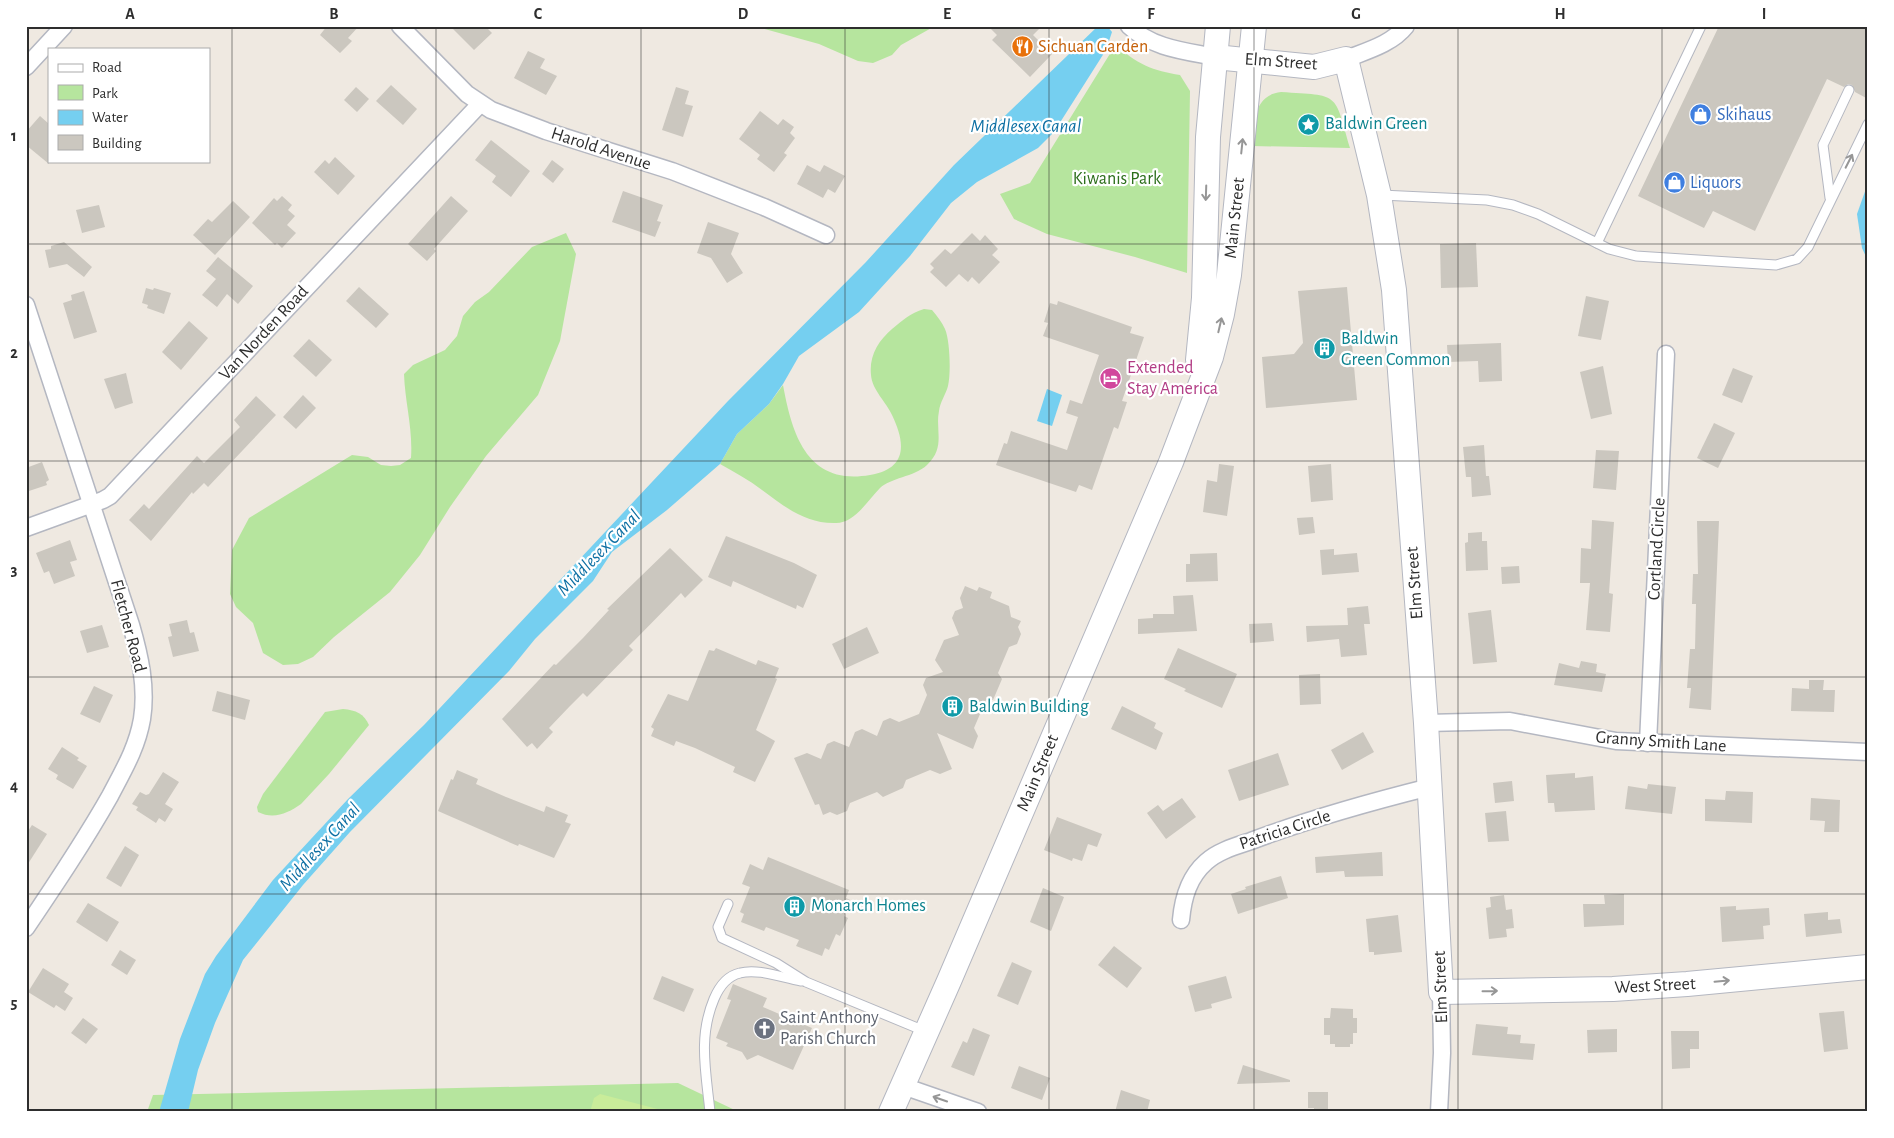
<svg xmlns="http://www.w3.org/2000/svg" width="1894" height="1138" font-family="'Alegreya Sans',sans-serif">
<style>
.green{fill:#b6e59e}
.pitch{fill:#c9ec9a}
.water{fill:#75cff0}
.building{fill:#cbc7bf}
.lines{fill:none;stroke-linecap:round;stroke-linejoin:round}
.lane-casing{stroke:#b4b7c1;stroke-width:11}
.street-casing{stroke:#b4b7c1;stroke-width:19}
.secondary-casing{stroke:#b4b7c1;stroke-width:26}
.lane{stroke:#fff;stroke-width:9}
.street{stroke:#fff;stroke-width:16}
.secondary{stroke:#fff;stroke-width:24}
.oneway{stroke:#969696}
.grid{fill:none;stroke:#2e2e2e;stroke-width:1;stroke-opacity:0.55}
.labels{text-anchor:middle;dominant-baseline:central;stroke-width:4.5;stroke-linejoin:round;paint-order:stroke}
.food-label{font-size:18px;fill:#c56008;stroke:#fff;text-anchor:start}
.street-label{font-size:18px;fill:#2e2e2e;stroke:#fff}
.shop-label{font-size:18px;fill:#366cbe;stroke:#fff;text-anchor:start}
.culture-label{font-size:18px;fill:#0d838f;stroke:#fff;text-anchor:start}
.park-label{font-size:18px;fill:#2c6e1b;stroke:#fff}
.hotel-label{font-size:18px;fill:#b23c85;stroke:#fff;text-anchor:start}
.worship-label{font-size:18px;fill:#5b616d;stroke:#fff;text-anchor:start}
.water-label{font-size:19px;font-style:italic;fill:#0d6fa3;stroke:#fff}
.neatline{fill:none;stroke:#2e2e2e;stroke-width:2}
.grid-label{font-size:16px;text-anchor:middle;font-weight:bold;fill:#2e2e2e}
</style>
<rect width="100%" height="100%" fill="#efe9e1"/>
<!-- green -->
<g class="green">
<path d="M754,26H935L901,45L892,55L873,63L858,61L819,44Z"/>
<path d="M1116,44C1135,64 1154,71 1180,75L1190,91L1187,273L1135,257L1047,234L1014,219L1000,194L1030,183Z"/>
<path d="M1281,92C1340,96 1334,91 1350,148L1252,146C1254,124 1253,95 1281,92Z"/>
<path d="M566,233L576,254L560,341L538,395L486,456L450,507L420,555L390,592L334,637L313,657L298,664L283,665L263,653L253,623L236,607L230,594L232,550L249,518L352,455L368,457L381,465L391,466L400,465L411,458C413,428 405,403 404,374L413,365L445,350L457,336L463,316L475,302L489,292L532,247Z"/>
<path d="M924,309L932,310C937,316 942,322 945,329C950,340 951,374 948,386C946,394 940,402 939,411C935,430 946,447 927,465C914,477 890,478 880,488C868,500 855,523 836,523C806,524 785,507 762,490C749,480 734,472 720,464L737,434L769,404L783,385C792,434 807,486 870,475C907,469 906,444 892,415C887,403 872,390 871,375C869,356 878,341 892,329C902,321 910,313 924,309Z"/>
<path d="M343,709C356,710 364,714 369,725L329,774L301,804C288,813 274,820 258,812L257,807L263,794L325,712Z"/>
<path d="M678,1083L739,1112H147L153,1095Z"/>
</g>
<!-- pitch -->
<path class="pitch" d="M600,1094L669,1112H590L594,1098Z"/>
<!-- water -->
<g class="water">
<path d="M1098,26H1107L1112,32L1106,50L1054,132L1038,148L977,182L951,203L910,256L859,312L799,356L783,384L769,404L737,434L720,464L667,510L612,552L593,581L535,639L509,671L350,832L303,885L243,960L215,1023L198,1070L188,1112H159L180,1039L205,974L216,956L273,880L348,799L424,725L728,401L866,262L954,165Z"/>
<path d="M1868,183V261L1862,248L1857,214Z"/>
<path d="M1047,389L1062,395L1052,426L1037,421Z"/>
</g>
<!-- building -->
<g class="building">
<path d="M327,26H359L348,38L352,41L340,53L320,35Z"/>
<path d="M450,26H485L492,33L474,50Z"/>
<path d="M988,26H1042L1033,35L1052,54L1030,77L992,40L997,35Z"/>
<path d="M1719,26H1868V99L1855,92L1852,85L1848,84L1844,87L1827,79L1755,231L1713,211L1704,228L1638,196Z"/>
<path d="M528,51L545,59L540,68L557,76L546,95L514,78Z"/>
<path d="M391,85L417,109L403,125L376,101Z"/>
<path d="M356,87L369,99L357,112L344,100Z"/>
<path d="M676,87L689,91L685,104L693,106L683,137L662,130Z"/>
<path d="M760,111L778,125L783,119L794,127L790,133L795,138L784,153L787,155L774,172L757,159L760,155L739,139Z"/>
<path d="M40,116L49,124V164L26,145V132Z"/>
<path d="M491,140L530,171L511,197L492,182L496,176L475,160Z"/>
<path d="M335,157L355,176L338,195L314,172L325,160L329,164Z"/>
<path d="M552,160L564,169L553,183L542,174Z"/>
<path d="M807,165L820,172L824,165L845,176L835,193L828,189L823,198L797,184Z"/>
<path d="M623,191L663,205L657,221L661,222L655,237L612,222Z"/>
<path d="M282,196L292,205L288,210L295,216L287,225L296,233L282,248L277,243L275,245L252,223L274,198L277,201Z"/>
<path d="M451,196L468,211L434,249L436,251L427,261L408,244Z"/>
<path d="M233,201L250,217L215,255L193,235L208,219L212,222Z"/>
<path d="M99,205L105,227L82,233L76,210Z"/>
<path d="M708,222L739,233L731,254L743,273L727,283L711,258L697,253Z"/>
<path d="M972,233L980,241L985,235L998,249L992,255L1000,262L979,284L972,277L968,282L959,274L946,287L930,272L934,268L930,264L945,249L951,254Z"/>
<path d="M64,242L92,267L84,277L67,264L49,268L45,250L51,249V246Z"/>
<path d="M1476,243L1478,287L1441,288L1440,244Z"/>
<path d="M218,257L253,286L238,304L227,294L217,307L202,295L216,279L206,271Z"/>
<path d="M359,287L389,314L376,328L346,301Z"/>
<path d="M1347,287L1357,400L1266,408L1262,357L1294,354L1303,343L1298,291Z"/>
<path d="M146,288L153,290L154,288L171,293L164,314L147,308L148,305L142,303Z"/>
<path d="M84,291L97,332L74,339L63,303L72,300L71,295Z"/>
<path d="M1586,296L1609,301L1601,340L1578,336Z"/>
<path d="M1058,301L1132,327L1130,333L1144,337L1122,401L1127,402L1118,429L1114,427L1092,490L1079,485L1076,492L996,465L1004,443L1007,444L1011,431L1067,450L1078,417L1066,413L1070,400L1082,404L1099,355L1043,336L1048,323L1044,322L1050,303L1057,305Z"/>
<path d="M189,321L208,338L181,370L162,352Z"/>
<path d="M309,339L332,360L316,377L293,356Z"/>
<path d="M1501,343L1502,381L1479,382L1478,361L1448,362L1447,345Z"/>
<path d="M1603,366L1612,414L1591,419L1580,372Z"/>
<path d="M1733,368L1753,376L1742,403L1722,395Z"/>
<path d="M126,373L133,403L115,409L104,379Z"/>
<path d="M303,395L316,408L296,429L283,417Z"/>
<path d="M256,396L276,415L208,487L204,483L193,494L192,492L151,541L129,520L144,504L149,509L197,456L204,463L240,427L234,420Z"/>
<path d="M1714,423L1735,433L1718,468L1697,458Z"/>
<path d="M1484,445L1486,476H1489L1491,495L1472,497L1471,477H1466L1463,447Z"/>
<path d="M1596,450L1619,451L1616,490L1593,488Z"/>
<path d="M42,462L49,480L46,482L47,485L26,492V468Z"/>
<path d="M1219,464L1234,466L1227,516L1203,512L1207,480L1217,482Z"/>
<path d="M1331,464L1333,500L1311,502L1308,466Z"/>
<path d="M1313,517L1315,533L1299,535L1297,518Z"/>
<path d="M1592,520L1614,522L1609,593L1613,594L1610,632L1586,630L1590,583H1580L1581,548L1591,549Z"/>
<path d="M1697,521H1719L1711,710L1689,708L1691,688H1687L1690,649H1695L1696,604H1692L1693,574H1698Z"/>
<path d="M1482,532V541H1487L1488,570L1466,571L1465,543L1468,542V533Z"/>
<path d="M726,536L794,563L817,575L803,608L797,605L796,609L733,581L731,587L708,577Z"/>
<path d="M70,540L77,560L70,562L75,576L54,584L49,571L44,573L36,553Z"/>
<path d="M670,548L703,580L685,598L681,593L629,646L633,650L587,697L583,693L570,706L549,728L553,732L537,749L532,743L527,747L502,719L554,664L556,665L583,638L609,610L607,609Z"/>
<path d="M1334,549V555L1357,553L1359,572L1322,575L1320,550Z"/>
<path d="M1217,553L1218,581L1186,582V564H1190V554Z"/>
<path d="M1519,566L1520,583L1502,584L1501,567Z"/>
<path d="M965,586L977,591L979,587L992,592L990,598L1009,606L1011,617L1021,621L1018,627L1021,634L1017,644L1009,647L998,673L1002,679L993,700H986L974,728L978,736L973,749L937,733L952,769L940,774L930,770L906,780L903,788L883,797L877,792L850,803L847,811L837,815L830,812L823,815L819,804L815,805L794,758L807,753L821,759L827,744L834,741L849,747L855,732L862,729L877,736L883,721L890,718L899,722L919,714L927,695L923,685L926,678L943,672L935,660L944,640L959,635L952,618L955,611L963,608L960,598Z"/>
<path d="M1193,595L1197,631L1138,634V619L1153,618V614H1174L1173,596Z"/>
<path d="M1368,606L1370,624H1364L1367,655L1341,657L1339,639L1307,642L1306,626L1348,625L1347,608Z"/>
<path d="M1491,610L1497,662L1473,664L1468,613Z"/>
<path d="M187,620L190,633L194,632L199,651L173,657L168,637L172,636L169,624Z"/>
<path d="M1272,623L1274,641L1250,643L1249,624Z"/>
<path d="M102,625L109,647L87,653L80,631Z"/>
<path d="M867,627L879,653L844,669L832,644Z"/>
<path d="M716,648L756,665L758,660L779,668L775,678L777,679L756,730L775,741L755,782L733,772L735,767L695,748L676,741L674,746L651,736L654,729L651,727L668,694L688,701L709,650L714,651Z"/>
<path d="M1178,648L1237,674L1222,708L1184,691L1186,689L1164,679Z"/>
<path d="M1581,661L1597,664L1596,672L1606,674L1602,692L1554,685L1559,663L1579,668Z"/>
<path d="M1320,674L1321,704L1300,705L1299,675Z"/>
<path d="M1809,680H1824L1823,690H1835L1834,712L1791,711L1792,688L1809,689Z"/>
<path d="M94,686L113,695L100,723L80,714Z"/>
<path d="M217,691L250,700L245,720L212,711Z"/>
<path d="M1122,706L1156,723L1154,728L1163,733L1156,750L1111,729Z"/>
<path d="M1363,732L1374,752L1342,770L1331,750Z"/>
<path d="M62,747L79,758L77,760L87,766L73,789L56,779L58,775L48,769Z"/>
<path d="M1278,753L1289,785L1239,801L1228,770Z"/>
<path d="M457,770L478,779L476,784L506,797L544,812L546,806L568,815L565,822L571,824L554,858L519,844L518,846L438,811L451,779L453,780Z"/>
<path d="M163,772L179,782L165,804L173,809L165,822L159,818L156,823L136,810L138,807L132,804L140,792L146,795L149,794Z"/>
<path d="M1575,773V778L1593,776L1595,810L1555,812L1554,803H1548L1546,775Z"/>
<path d="M1512,781L1514,801L1495,803L1493,783Z"/>
<path d="M1648,784L1676,787L1672,814L1625,809L1628,786L1647,789Z"/>
<path d="M1726,791L1753,792L1752,823L1705,821V799L1725,800Z"/>
<path d="M1182,798L1196,817L1166,839L1147,813L1158,805L1163,811Z"/>
<path d="M1811,798L1840,800L1839,832H1824L1825,821L1810,820Z"/>
<path d="M1506,811L1509,841L1488,842L1485,813Z"/>
<path d="M1057,817L1102,834L1097,847L1088,844L1082,861L1073,858L1072,861L1044,850Z"/>
<path d="M32,825L47,834L26,867V834Z"/>
<path d="M125,846L139,855L121,887L106,878Z"/>
<path d="M1382,852L1383,876L1345,877L1344,871L1316,873L1315,857Z"/>
<path d="M768,857L849,890L846,898L850,900L844,916L848,918L840,936L836,934L829,950L825,948L822,956L796,946L799,940L766,927L764,931L741,922L744,914L740,912L750,887L742,884L750,864L763,870Z"/>
<path d="M1281,876L1288,898L1238,914L1231,894L1246,889L1245,887Z"/>
<path d="M1043,888L1064,897L1051,931L1030,922Z"/>
<path d="M1624,894V925L1584,927L1583,904H1605L1604,895Z"/>
<path d="M1504,895L1506,910L1512,909L1514,928L1506,929L1507,937L1489,939L1486,908L1491,907L1490,897Z"/>
<path d="M88,903L119,922L107,942L76,922Z"/>
<path d="M1736,906V910L1769,908L1770,925L1763,926L1764,939L1722,942L1720,907Z"/>
<path d="M1828,912V920L1840,919L1842,933L1806,937L1804,914Z"/>
<path d="M1398,915L1402,952L1374,955V952H1369L1366,919Z"/>
<path d="M1114,946L1142,968L1127,988L1098,965Z"/>
<path d="M120,950L136,960L127,975L111,965Z"/>
<path d="M1012,962L1032,971L1018,1005L997,996Z"/>
<path d="M43,968L69,984L64,992L73,998L65,1011L56,1005L54,1008L28,992Z"/>
<path d="M662,976L694,989L684,1012L653,999Z"/>
<path d="M1226,976L1232,998L1211,1004L1212,1008L1195,1012L1188,986Z"/>
<path d="M733,984L767,998L763,1007L812,1028L793,1070L758,1055L747,1060L742,1052L726,1046L728,1043L716,1038L731,1000L727,999Z"/>
<path d="M1331,1008L1353,1009V1018H1357V1033H1353V1044H1350V1047H1335V1044H1330V1035H1324V1018H1330Z"/>
<path d="M1844,1011L1848,1049L1824,1052L1819,1013Z"/>
<path d="M83,1018L98,1029L86,1044L71,1033Z"/>
<path d="M1476,1024L1508,1027L1507,1034L1521,1035L1520,1043L1535,1044L1533,1060L1472,1055Z"/>
<path d="M973,1028L990,1035L974,1076L951,1067L963,1041L967,1043Z"/>
<path d="M1617,1029V1052L1588,1053L1587,1030Z"/>
<path d="M1671,1031H1699V1049H1690V1068L1672,1069Z"/>
<path d="M1243,1065L1290,1080V1082L1237,1084Z"/>
<path d="M1019,1066L1050,1078L1042,1100L1011,1088Z"/>
<path d="M1121,1090L1150,1100L1147,1112H1115Z"/>
<path d="M1308,1092H1328V1112H1314V1108H1308Z"/>
</g>
<g class="lines">
<defs>
<g id="lane">
<path d="M1381,195L1487,200L1513,205L1538,214L1609,249L1636,256L1776,265L1797,259L1808,247L1868,124"/>
<path d="M1830,198L1823,145L1849,90"/>
<path d="M1597,243L1701,26"/>
<path d="M728,904L718,927L722,938L776,963L806,982L927,1032"/>
<path d="M710,1112C706,1072 698,1037 714,999C719,987 727,976 740,973C758,968 783,978 801,981"/>
</g>
<g id="street">
<path d="M400,26L467,94L491,110L546,131L672,171L764,207L826,235"/>
<path d="M1129,26C1152,48 1184,51 1215,57"/>
<path d="M1346,59C1366,51 1392,44 1406,26"/>
<path d="M26,67L64,26"/>
<path d="M26,305L131,625C140,656 147,687 142,719C137,748 123,771 110,796C84,842 55,885 26,928"/>
<path d="M26,528L103,500L110,496L480,104"/>
<path d="M1426,723L1510,721L1616,741L1868,752"/>
<path d="M1648,743L1666,354"/>
<path d="M1181,920C1183,897 1189,877 1206,862C1218,851 1236,846 1251,841C1309,819 1370,802 1430,787"/>
<path d="M903,1086L978,1112"/>
<path d="M1439,1112L1442,1053L1441,992"/>
</g>
<g id="secondary">
<path d="M1215,57L1314,67L1346,59L1379,195L1394,290L1426,723L1441,992L1613,989L1687,984L1868,967"/>
<path d="M1198,360L1204,298L1208,137L1218,26"/>
<path d="M891,1112L949,981L1171,462L1211,357L1222,314L1229,275L1254,26"/>
</g>
</defs>
<!-- lane casing -->
<use href="#lane" class="lane-casing"/>
<!-- street casing -->
<use href="#street" class="street-casing"/>
<!-- secondary casing -->
<use href="#secondary" class="secondary-casing"/>
<!-- lane -->
<use href="#lane" class="lane"/>
<!-- street -->
<use href="#street" class="street"/>
<!-- secondary -->
<use href="#secondary" class="secondary"/>
</g>
<!-- one-way arrows -->
<defs><path id="oneway-shaft" d="M-6 0H5M1.5-3L5.5 0L1.5 3" fill="none" stroke-width="1.6" stroke-linecap="round" stroke-linejoin="round" transform="scale(1.25)"/></defs>
<g class="oneway">
<use href="#oneway-shaft" transform="translate(1242 146) rotate(-84)"/>
<use href="#oneway-shaft" transform="translate(1849 161) rotate(-63)"/>
<use href="#oneway-shaft" transform="translate(1206 193) rotate(92)"/>
<use href="#oneway-shaft" transform="translate(1220 325) rotate(-77)"/>
<use href="#oneway-shaft" transform="translate(1722 981) rotate(-5)"/>
<use href="#oneway-shaft" transform="translate(1490 991) rotate(-1)"/>
<use href="#oneway-shaft" transform="translate(940 1099) rotate(-161)"/>
</g>
<!-- grid -->
<path class="grid" d="M232,26V1112M436,26V1112M641,26V1112M845,26V1112M1049,26V1112M1254,26V1112M1458,26V1112M1662,26V1112M26,244H1868M26,461H1868M26,677H1868M26,894H1868"/>
<!-- icons -->
<defs>
<symbol id="restaurant-disc" viewBox="-11 -11 22 22"><circle r="9.5" fill="#e8710a" stroke="#fff"/><path d="M-5-6h1v4h1v-4h1v4h1v-4h1v5L-1.5 .5V6h-2V.5L-5-1ZM5-6V6H3V1.5H1.5Q1.5-4 5-6Z" fill="#fff"/></symbol>
<symbol id="shop-disc" viewBox="-11 -11 22 22"><circle r="9.5" fill="#3f7fe0" stroke="#fff"/><path d="M-5-2.5h2.3a2.7 3.5 0 0 1 5.4 0H5L5.5 6h-11ZM-1.5-2.5h3a1.5 2.3 0 0 0-3 0Z" fill="#fff"/></symbol>
<symbol id="sight-disc" viewBox="-11 -11 22 22"><circle r="9.5" fill="#0f9aa8" stroke="#fff"/><path d="M0-6L1.8-2.2L6-1.7L2.9 1.2L3.7 5.4L0 3.3L-3.7 5.4L-2.9 1.2L-6-1.7L-1.8-2.2Z" fill="#fff"/></symbol>
<symbol id="building-disc" viewBox="-11 -11 22 22"><circle r="9.5" fill="#0f9aa8" stroke="#fff"/><path d="M-4-6H4V6H1V3H-1V6H-4ZM-2.5-4.3h1.7v1.8h-1.7ZM.8-4.3h1.7v1.8H.8ZM-2.5-1h1.7V.8h-1.7ZM.8-1h1.7V.8H.8Z" fill="#fff"/></symbol>
<symbol id="hotel-disc" viewBox="-11 -11 22 22"><circle r="9.5" fill="#d1479c" stroke="#fff"/><path d="M-6-4.5h1.5V1H6V5H4.5V3h-9V5H-6ZM-4 0a1.8 1.8 0 1 1 3.6 0ZM.5 0V-2.5h3Q6-2.5 6 0Z" fill="#fff"/></symbol>
<symbol id="church-disc" viewBox="-11 -11 22 22"><circle r="9.5" fill="#6b7280" stroke="#fff"/><path d="M-1.2-6h2.4v3.5h3.3v2.4h-3.3V6h-2.4V-.1h-3.3v-2.4h3.3Z" fill="#fff"/></symbol>
</defs>
<g fill-rule="evenodd">
<use href="#restaurant-disc" x="1010" y="34" width="25" height="25"/>
<use href="#shop-disc" x="1688" y="102" width="25" height="25"/>
<use href="#sight-disc" x="1296" y="112" width="25" height="25"/>
<use href="#shop-disc" x="1662" y="170" width="25" height="25"/>
<use href="#building-disc" x="1312" y="336" width="25" height="25"/>
<use href="#hotel-disc" x="1098" y="366" width="25" height="25"/>
<use href="#building-disc" x="940" y="694" width="25" height="25"/>
<use href="#building-disc" x="782" y="894" width="25" height="25"/>
<use href="#church-disc" x="752" y="1016" width="25" height="25"/>
</g>
<g class="labels">
<!-- food labels -->
<g class="food-label">
<text x="1038" y="47">Sichuan Garden</text>
</g>
<!-- street labels -->
<g class="street-label">
<text transform="translate(1281 62) rotate(4)">Elm Street</text>
<text transform="translate(601 149) rotate(18)">Harold Avenue</text>
<text transform="translate(1235 218) rotate(-84)">Main Street</text>
<text transform="translate(264 333) rotate(-47)">Van Norden Road</text>
<text transform="translate(1657 549) rotate(-87)">Cortland Circle</text>
<text transform="translate(1415 583) rotate(-94)">Elm Street</text>
<text transform="translate(128 626) rotate(75)">Fletcher Road</text>
<text transform="translate(1661 742) rotate(4)">Granny Smith Lane</text>
<text transform="translate(1038 773) rotate(-67)">Main Street</text>
<text transform="translate(1285 830) rotate(-18)">Patricia Circle</text>
<text transform="translate(1655 986) rotate(-3)">West Street</text>
<text transform="translate(1441 987) rotate(-92)">Elm Street</text>
</g>
<!-- shop labels -->
<g class="shop-label">
<text x="1717" y="115">Skihaus</text>
<text x="1690" y="183">Liquors</text>
</g>
<!-- culture labels -->
<g class="culture-label">
<text x="1325" y="124">Baldwin Green</text>
<text x="1341" y="339">Baldwin<tspan x="1341" dy="21">Green Common</tspan></text>
<text x="969" y="707">Baldwin Building</text>
<text x="811" y="906">Monarch Homes</text>
</g>
<!-- park labels -->
<g class="park-label">
<text x="1117" y="179">Kiwanis Park</text>
</g>
<!-- hotel labels -->
<g class="hotel-label">
<text x="1127" y="368">Extended<tspan x="1127" dy="21">Stay America</tspan></text>
</g>
<!-- worship labels -->
<g class="worship-label">
<text x="780" y="1018">Saint Anthony<tspan x="780" dy="21">Parish Church</tspan></text>
</g>
<!-- water labels -->
<g class="water-label">
<text x="1026" y="126">Middlesex Canal</text>
<text transform="translate(599 553) rotate(-46)">Middlesex Canal</text>
<text transform="translate(320 847) rotate(-48)">Middlesex Canal</text>
</g>
</g>
<!-- border -->
<rect width="1894" height="1138" fill="none" stroke="#ffffff" stroke-width="55"/>
<!-- legend -->
<rect x="48" y="48" width="162" height="115" fill="#ffffff" stroke="#ababab"/>
<rect x="58" y="64" width="25" height="8" fill="#ffffff" stroke="#ababab"/>
<text x="92" y="72" font-size="15" fill="#2e2e2e">Road</text>
<rect x="58" y="85" width="25" height="15" fill="#b6e59e" stroke="#ababab"/>
<text x="92" y="98" font-size="15" fill="#2e2e2e">Park</text>
<rect x="58" y="110" width="25" height="15" fill="#75cff0" stroke="#ababab"/>
<text x="92" y="122" font-size="15" fill="#2e2e2e">Water</text>
<rect x="58" y="135" width="25" height="15" fill="#cbc7bf" stroke="#ababab"/>
<text x="92" y="148" font-size="15" fill="#2e2e2e">Building</text>
<rect x="28" y="28" width="1838" height="1082" class="neatline"/>
<g class="grid-label">
<text x="130" y="19">A</text>
<text x="334" y="19">B</text>
<text x="538" y="19">C</text>
<text x="743" y="19">D</text>
<text x="947" y="19">E</text>
<text x="1151" y="19">F</text>
<text x="1356" y="19">G</text>
<text x="1560" y="19">H</text>
<text x="1764" y="19">I</text>
<text x="14" y="141">1</text>
<text x="14" y="358">2</text>
<text x="14" y="575">3</text>
<text x="14" y="791">4</text>
<text x="14" y="1008">5</text>
</g>
</svg>
